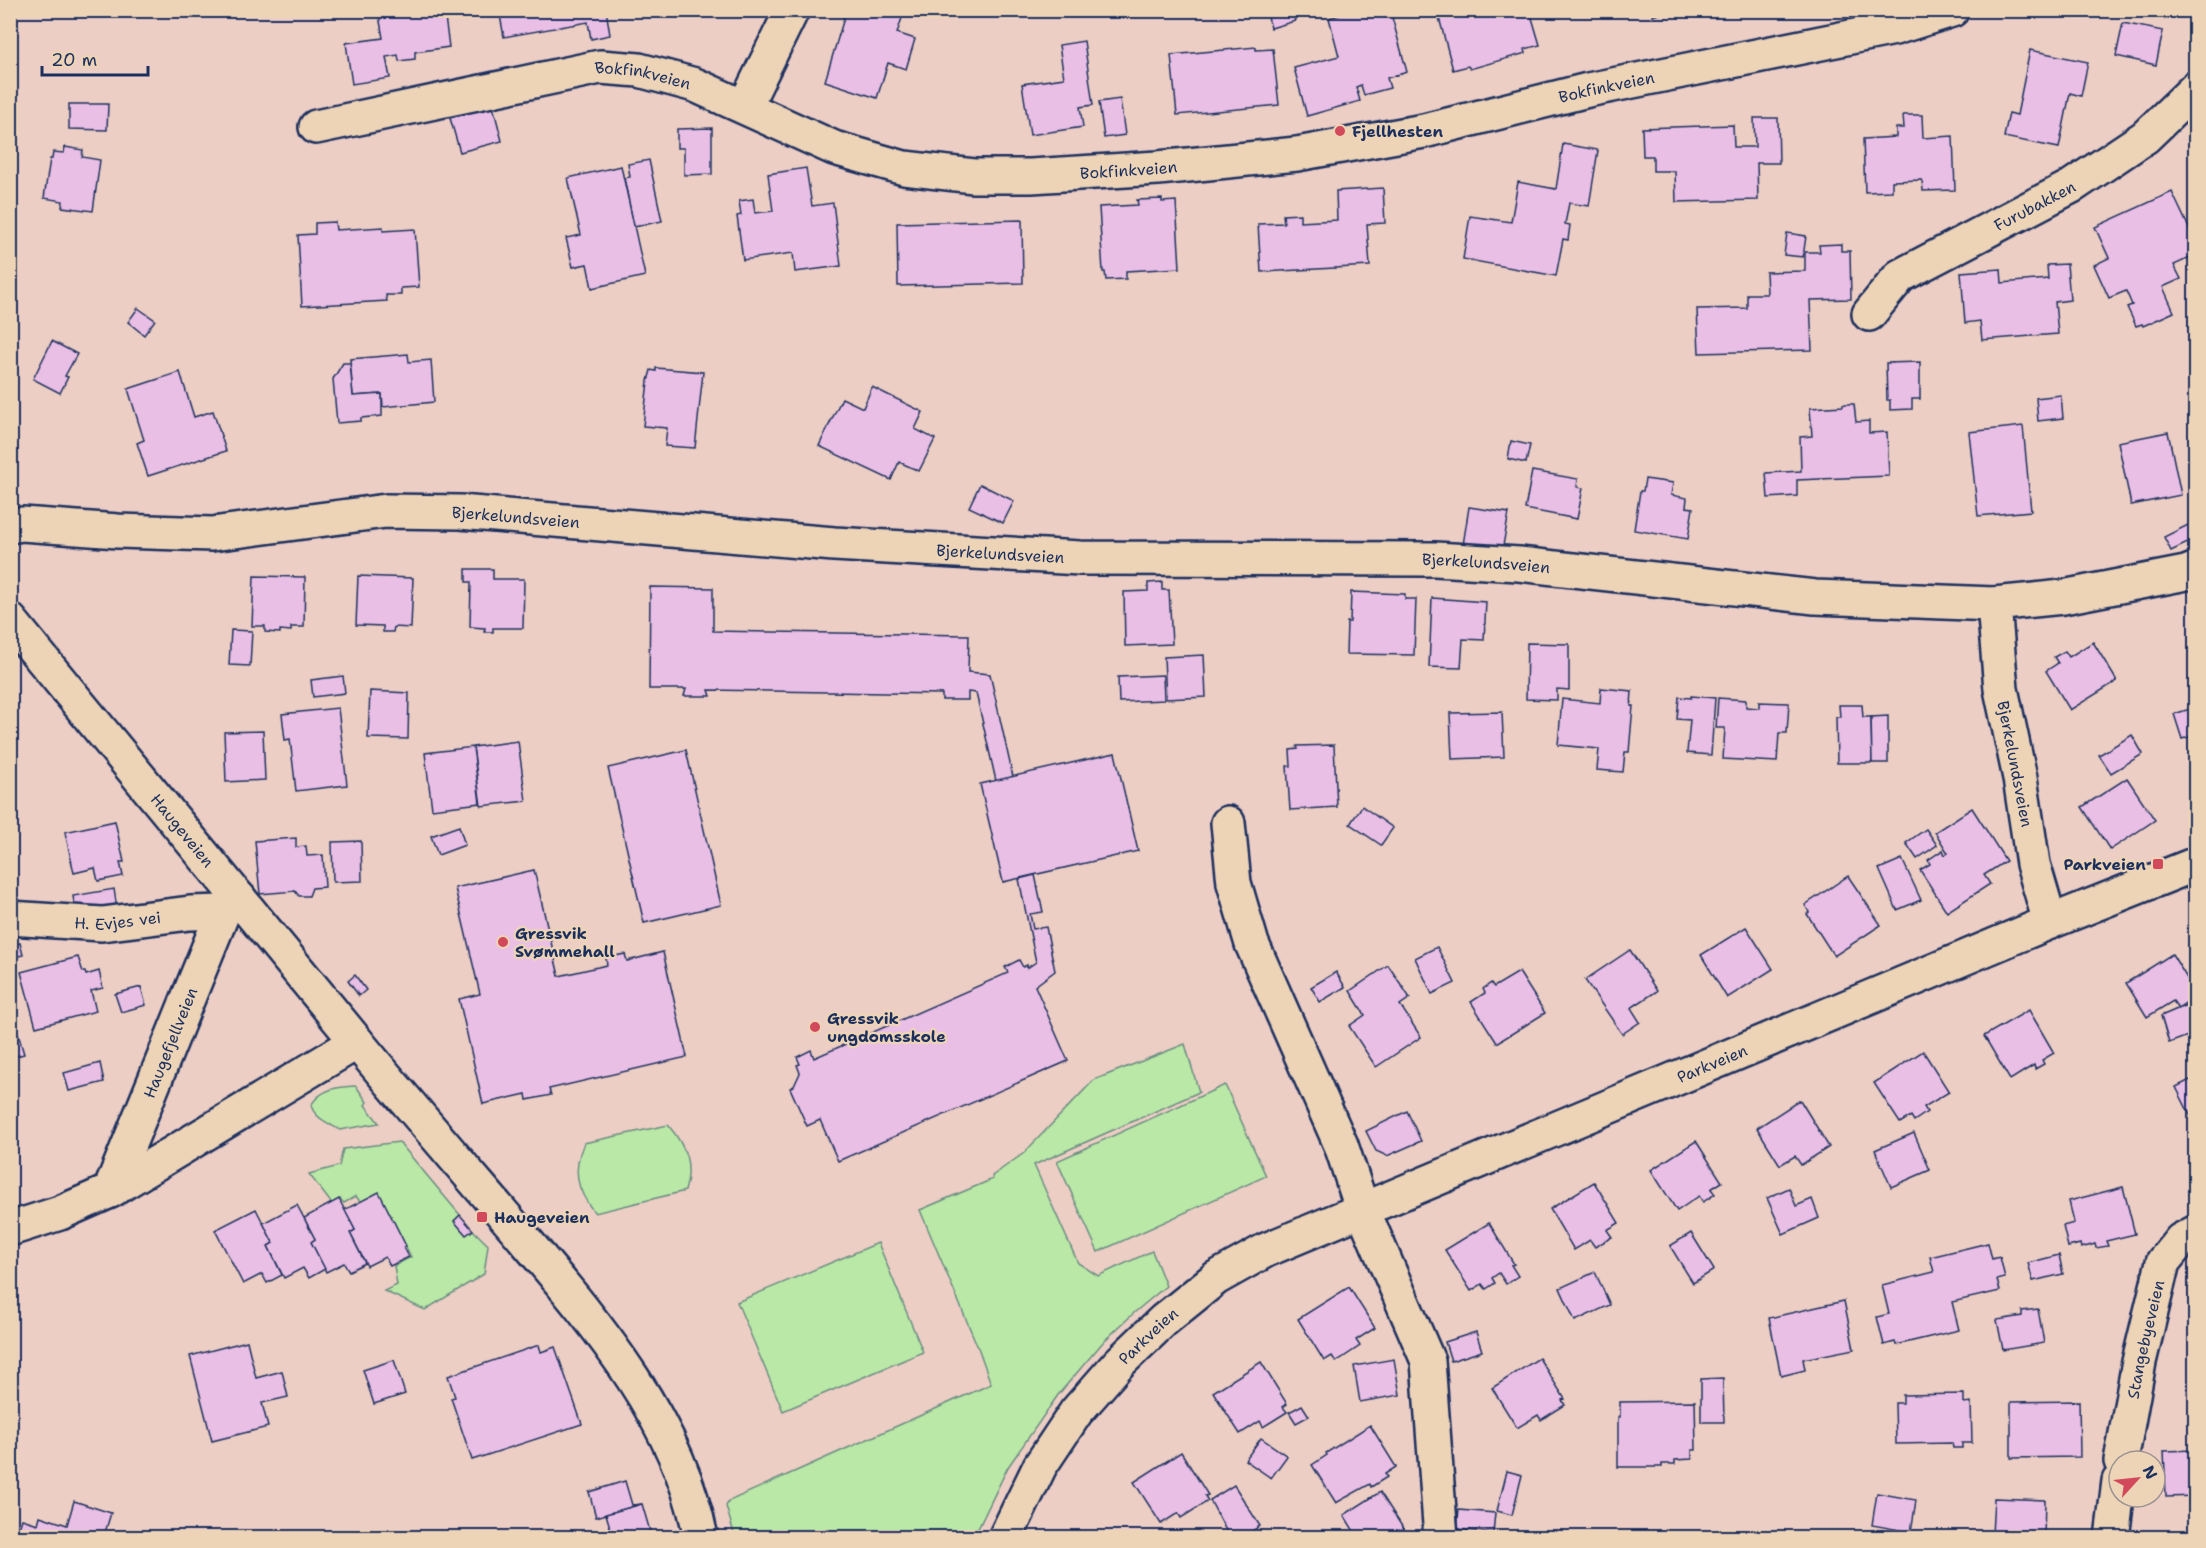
<svg xmlns="http://www.w3.org/2000/svg" width="2206" height="1548" font-family="'Shantell Sans',sans-serif">
<style>
.green{fill:#bae8a6;stroke:#6a8c82;stroke-width:1.5}
.building{fill:#eabfe5;stroke:#1b2f5e;stroke-width:1.5}
.lines{fill:none;stroke-linecap:round;stroke-linejoin:round}
.minor-casing{stroke:#1b2f5e;stroke-width:38}
.minor{stroke:#eed4b6;stroke-width:33}
.poi-dot{fill:#d1495b;stroke:#eed4b6;stroke-width:2}
.labels{text-anchor:middle;dominant-baseline:central;stroke-width:4.5;stroke-linejoin:round;paint-order:stroke}
.street-label{font-size:16px;fill:#1b2f5e;stroke:#eed4b6}
.poi-label{font-size:16px;font-weight:bold;fill:#1b2f5e;stroke:#eed4b6;text-anchor:start}
</style>
<rect width="100%" height="100%" fill="#edcec4"/>
<filter id="ink" filterUnits="userSpaceOnUse"><feTurbulence type="fractalNoise" baseFrequency=".0167" numOctaves="2"/><feDisplacementMap in="SourceGraphic" scale="12" xChannelSelector="R" yChannelSelector="G"/><feConvolveMatrix kernelMatrix="1 2 1 2 8 2 1 2 1" color-interpolation-filters="sRGB"/></filter>
<g filter="url(#ink)">
<!-- green -->
<g class="green">
<path d="M1185,1044L1199,1092L1034,1165L1078,1263L1098,1276L1152,1251L1166,1286L1135,1312L1104,1341L1058,1395L1008,1467L974,1537H735L726,1506L729,1501L991,1384L979,1350L920,1210L993,1179L992,1176L1024,1153L1094,1080Z"/>
<path d="M1225,1085L1266,1176L1098,1252L1057,1161Z"/>
<path d="M356,1086L367,1102L365,1105L379,1123L340,1130C330,1124 314,1118 311,1105C322,1088 338,1087 356,1086Z"/>
<path d="M668,1125C686,1146 693,1165 685,1191L595,1213C576,1190 572,1170 584,1143Z"/>
<path d="M399,1142L460,1215L454,1221L473,1230L488,1245L484,1274L425,1310L384,1291L397,1285L394,1266L411,1257L380,1195L361,1203L356,1196L344,1203L340,1199L332,1204L309,1174L339,1166L343,1149Z"/>
<path d="M878,1243L923,1352L783,1411L737,1302Z"/>
</g>
<!-- building -->
<g class="building">
<path d="M378,10H444L449,47L415,52V59L399,61L398,55L386,57L390,78L352,84L346,43L383,38Z"/>
<path d="M499,10H606L610,35L591,39L588,22L504,37Z"/>
<path d="M844,10H887L903,15L897,33L915,39L906,69L888,63L877,98L825,81L844,18L843,17Z"/>
<path d="M1266,10H1292L1295,21L1271,28Z"/>
<path d="M1356,10H1390L1407,72L1387,78L1390,88L1364,95L1361,85L1356,87L1360,101L1307,116L1294,68L1339,56L1329,18Z"/>
<path d="M1437,10H1514L1515,15L1530,11L1540,45L1525,49L1526,53L1470,69L1468,66L1453,70Z"/>
<path d="M1651,10H1672L1652,16Z"/>
<path d="M2123,23L2163,31L2156,65L2116,56Z"/>
<path d="M1084,41L1093,105L1080,107L1083,127L1030,135L1022,84L1064,78L1059,45Z"/>
<path d="M1256,47V50L1273,49L1279,105L1177,115L1171,55Z"/>
<path d="M2030,50L2088,62L2081,96L2070,93L2059,148L2004,137L2009,113L2017,115Z"/>
<path d="M1120,99L1125,135L1104,138L1099,102Z"/>
<path d="M69,104H108L107,130L69,129Z"/>
<path d="M493,106L502,141L460,152L450,118Z"/>
<path d="M1903,115H1922L1923,138L1953,136L1955,190L1923,191L1922,180L1892,181V191L1865,192L1863,139L1896,137V128H1904Z"/>
<path d="M1754,118H1778L1779,163H1757L1758,200L1676,202L1675,171H1653V156H1643L1642,128L1733,125L1734,147H1755Z"/>
<path d="M712,128V174L684,175V148H677V129Z"/>
<path d="M1563,144L1598,150L1589,206L1569,203L1565,224L1570,225L1568,240L1563,239L1556,276L1463,259L1470,216L1511,222L1518,182L1556,189Z"/>
<path d="M65,147L83,150L82,157L100,160L93,211L62,207L63,201L44,198L50,159H52L53,152L64,153Z"/>
<path d="M649,160L662,221L634,227L624,178L630,177L628,164Z"/>
<path d="M621,166L645,276L592,288L587,264L573,267L566,238L581,235L568,178Z"/>
<path d="M806,168L812,206L833,203L841,266L795,272L793,253L743,260L737,216L741,215L739,201L753,199L755,213L773,211L768,174Z"/>
<path d="M1383,188L1385,223L1367,224L1370,266L1261,272L1258,224L1284,223L1283,215L1300,214V222L1337,220L1336,191Z"/>
<path d="M2172,192L2196,243V255L2174,265L2181,279L2163,287L2174,312L2143,326L2142,324L2136,326L2127,307L2132,305L2126,291L2109,298L2094,265L2109,258L2095,227Z"/>
<path d="M1162,199V202L1176,201L1180,268L1126,271V279L1106,280L1105,272H1103L1099,207L1138,205L1137,200Z"/>
<path d="M1022,220L1023,283L898,286L897,223Z"/>
<path d="M335,222L336,230L383,227V231L415,229L419,287L401,288V295H386L387,301L302,306L298,235L315,234V223Z"/>
<path d="M1787,233L1806,236L1803,257L1784,255Z"/>
<path d="M1841,244V251H1850L1851,299L1810,300L1812,350L1699,353L1697,309L1747,308V294H1767L1766,272L1805,271V252H1820L1819,245Z"/>
<path d="M2067,264L2070,300L2055,302L2058,334L1982,340L1980,321L1965,323L1961,272L2001,269L2002,283L2048,279L2047,265Z"/>
<path d="M138,308L155,320L144,335L128,322Z"/>
<path d="M52,341L77,354L65,376L68,377L60,393L33,379Z"/>
<path d="M408,354L409,362L431,360L434,402L383,407L382,394L353,396L350,359Z"/>
<path d="M1920,362V399H1912V409L1890,410V400H1887L1886,363Z"/>
<path d="M343,363H350L353,396L382,394V416L361,418V421L337,423L333,379Z"/>
<path d="M656,368L703,372L695,448L665,446L667,428L643,426L648,381L651,370L656,371Z"/>
<path d="M180,372L194,417L213,411L226,451L148,476L137,443L144,440L128,389Z"/>
<path d="M872,387L923,412L915,429L935,439L919,471L899,462L891,480L819,446L842,398L863,408Z"/>
<path d="M2061,395L2063,418L2038,421L2036,398Z"/>
<path d="M1843,404H1854L1856,422L1869,421V433L1887,432L1889,476L1797,480V496L1768,498L1766,473L1801,471L1800,437L1812,436L1810,408L1843,406Z"/>
<path d="M2023,426L2031,511L1978,516L1969,432Z"/>
<path d="M2168,432L2181,495L2131,505L2118,442Z"/>
<path d="M1511,441L1530,445L1526,463L1508,459Z"/>
<path d="M1532,471L1578,479L1577,487L1583,488L1577,519L1525,509Z"/>
<path d="M1645,479L1673,483L1671,495L1687,498L1686,507L1693,508L1688,539L1634,530L1640,491H1643Z"/>
<path d="M980,484L1014,501L1003,523L969,507Z"/>
<path d="M1469,507L1509,513L1502,551L1463,545Z"/>
<path d="M2190,524L2196,539L2171,551L2164,537Z"/>
<path d="M466,569H493V579H524L523,628H493V632H484L485,628L470,627L471,582H466Z"/>
<path d="M254,576L305,577L304,627H291V631L280,630V633L265,632V626H252Z"/>
<path d="M358,576L413,578L411,628L394,627L393,632H383V626L356,625Z"/>
<path d="M1162,582V590H1169L1172,644L1125,646L1124,592L1148,591V583Z"/>
<path d="M650,587L713,588V631L969,635L968,672L990,674L1013,777L996,781L976,693L968,692V700H942V694L709,690L711,696H684L686,689H649Z"/>
<path d="M1351,592L1405,594V599H1416L1414,655L1346,654L1347,622H1350Z"/>
<path d="M1432,598L1486,602L1484,640L1463,639L1461,668L1429,667Z"/>
<path d="M231,630L252,631L250,666L229,665Z"/>
<path d="M2093,642L2117,681L2070,710L2046,671L2058,663L2054,657L2065,651L2069,657Z"/>
<path d="M1527,643L1569,644V690L1557,689V700L1526,699Z"/>
<path d="M1204,655L1206,697L1166,699L1164,657Z"/>
<path d="M1163,675L1164,700L1119,702L1118,677Z"/>
<path d="M343,676L345,693L313,697L311,680Z"/>
<path d="M1601,688L1632,691L1631,706H1633L1629,752H1625L1623,772L1597,770L1599,749L1558,745L1562,699L1600,703Z"/>
<path d="M370,691L409,693L408,739L368,738Z"/>
<path d="M1691,696L1715,698L1711,755L1687,753L1690,720L1677,719L1679,697L1691,698Z"/>
<path d="M1718,698L1746,700V707L1759,708V702L1789,703L1787,733H1779L1777,762L1723,759L1725,728H1716Z"/>
<path d="M1839,705H1862L1863,717H1871L1872,763H1837L1836,717H1840Z"/>
<path d="M2196,707V735L2182,739L2174,714Z"/>
<path d="M338,708L347,785L296,791L290,739L285,740L282,714Z"/>
<path d="M1502,712L1504,757L1452,759L1450,713Z"/>
<path d="M1888,716V763H1872L1871,717Z"/>
<path d="M263,731L265,780L226,782L224,732Z"/>
<path d="M2132,735L2143,754L2111,773L2099,755Z"/>
<path d="M518,741L526,801L481,806L473,747Z"/>
<path d="M1334,745L1337,807L1290,810L1287,766H1291L1290,750L1298,749L1297,746Z"/>
<path d="M473,747L480,803L432,809L425,753Z"/>
<path d="M686,750L721,905L644,923L608,768Z"/>
<path d="M1115,753L1138,851L1003,882L980,784Z"/>
<path d="M2196,764V776L2190,767Z"/>
<path d="M2127,778L2155,820L2110,850L2082,807Z"/>
<path d="M1362,806L1393,828L1381,845L1350,824Z"/>
<path d="M1972,808L2006,861L1984,875L1990,884L1947,912L1920,870L1930,864L1928,860L1943,850L1945,855L1948,853L1935,832Z"/>
<path d="M115,821L124,862H120L123,876L98,881L95,868L74,873L65,832Z"/>
<path d="M459,826L465,845L438,855L431,836Z"/>
<path d="M1926,829L1937,845L1917,859L1906,843Z"/>
<path d="M296,838V847L306,846L307,856L323,855L325,887L312,888L309,896H299L295,891L260,894L255,841Z"/>
<path d="M361,841L362,881L333,882L332,842Z"/>
<path d="M1902,859L1921,900L1897,910L1879,869Z"/>
<path d="M534,870L559,976L607,965L606,958L625,954L627,961L663,952L687,1057L549,1089L551,1095L527,1100L526,1094L483,1104L459,999L480,994L455,888Z"/>
<path d="M1035,875L1043,912L1030,914L1033,929L1046,927L1055,971L1035,986L1068,1061L838,1161L820,1120L807,1126L790,1088L794,1086L800,1073L797,1065L800,1064L797,1057L811,1050L814,1058L1008,973L1005,967L1019,960L1023,967L1027,965V968L1036,962L1019,879Z"/>
<path d="M1848,876L1881,925L1834,956L1807,914L1809,912L1805,905Z"/>
<path d="M114,889L117,909L76,915L73,896Z"/>
<path d="M1746,927L1773,969L1727,998L1701,955Z"/>
<path d="M20,943L23,955L10,958V945Z"/>
<path d="M1437,947L1455,983L1432,994L1415,958Z"/>
<path d="M1630,950L1657,991L1631,1008L1640,1022L1622,1034L1585,980Z"/>
<path d="M2172,954L2193,988L2190,990L2195,997L2178,1008L2173,1001L2147,1017L2126,983Z"/>
<path d="M78,957L83,972H85L86,975L99,971L103,988L91,991L96,1011L36,1027L21,972Z"/>
<path d="M1388,965L1410,998L1400,1005L1421,1037L1376,1067L1349,1026L1365,1015L1350,991Z"/>
<path d="M1336,972L1345,987L1320,1002L1311,987Z"/>
<path d="M1519,972L1545,1013L1497,1043L1471,1002L1485,993L1483,989L1491,983L1494,987Z"/>
<path d="M355,975L366,990L359,996L348,981Z"/>
<path d="M141,987L146,1005L121,1012L115,994Z"/>
<path d="M2196,1001V1033L2169,1043L2161,1016Z"/>
<path d="M10,1006L24,1054L10,1058Z"/>
<path d="M2029,1010L2054,1053L2042,1060L2044,1064L2035,1069L2034,1065L2010,1080L1984,1036Z"/>
<path d="M1923,1051L1949,1092L1924,1107L1927,1112L1914,1121L1911,1116L1900,1123L1874,1083Z"/>
<path d="M100,1063L104,1082L69,1091L64,1073Z"/>
<path d="M2196,1077V1127L2176,1087Z"/>
<path d="M1800,1100L1829,1147L1801,1165L1795,1156L1780,1165L1757,1128Z"/>
<path d="M1407,1111L1421,1141L1387,1156L1376,1151L1366,1131Z"/>
<path d="M1914,1133L1930,1170L1891,1187L1875,1150Z"/>
<path d="M1696,1141L1722,1182L1711,1189L1715,1194L1703,1202L1699,1196L1677,1211L1651,1170Z"/>
<path d="M1594,1182L1619,1223L1607,1230L1612,1237L1595,1247L1590,1240L1574,1250L1550,1209Z"/>
<path d="M2123,1187L2135,1234L2106,1241L2108,1246L2096,1248L2095,1244L2081,1248L2080,1244L2068,1247L2063,1226L2074,1223L2069,1201Z"/>
<path d="M1789,1188L1796,1206L1812,1199L1819,1218L1783,1234L1767,1198Z"/>
<path d="M379,1192L406,1246L404,1247L409,1257L390,1266L385,1257L367,1266L350,1233L355,1230L344,1210Z"/>
<path d="M339,1199L355,1230L350,1233L365,1263L349,1271L344,1263L326,1272L311,1242L315,1239L304,1218Z"/>
<path d="M297,1205L315,1239L311,1242L325,1269L309,1278L303,1268L284,1278L268,1246L273,1243L263,1223Z"/>
<path d="M256,1209L273,1243L268,1246L282,1275L267,1283L262,1274L243,1284L215,1230Z"/>
<path d="M460,1215L473,1230L466,1235L454,1221Z"/>
<path d="M1489,1223L1514,1264L1511,1265L1518,1276L1506,1284L1499,1273L1492,1278L1495,1283L1486,1289L1482,1284L1471,1291L1445,1250Z"/>
<path d="M1691,1233L1714,1270L1693,1283L1670,1246Z"/>
<path d="M1988,1243L1992,1259L2000,1257L2005,1278L1997,1280L2000,1291L1952,1302L1959,1330L1896,1345L1895,1342L1884,1345L1877,1317L1889,1314L1882,1285L1934,1272L1930,1257Z"/>
<path d="M2059,1255L2063,1274L2033,1281L2028,1263Z"/>
<path d="M1595,1272L1610,1305L1575,1321L1560,1288Z"/>
<path d="M1349,1287L1375,1328L1356,1340L1360,1346L1336,1362L1332,1356L1324,1361L1298,1319Z"/>
<path d="M1844,1301L1854,1349L1803,1359L1805,1370L1781,1376L1769,1318Z"/>
<path d="M2038,1309L2044,1343L2003,1350L1997,1320L2022,1316V1311Z"/>
<path d="M1476,1332L1482,1351L1451,1361L1445,1342Z"/>
<path d="M247,1341L256,1378L282,1371L288,1397L262,1403L268,1427L212,1441L190,1356Z"/>
<path d="M539,1345L541,1352L555,1347L582,1424L472,1460L451,1398L455,1397L448,1376Z"/>
<path d="M1539,1358L1565,1399L1562,1400L1565,1405L1541,1420L1538,1415L1517,1428L1492,1388Z"/>
<path d="M1394,1359L1400,1395L1360,1402L1354,1366Z"/>
<path d="M394,1360L405,1394L374,1404L363,1370Z"/>
<path d="M1261,1362L1287,1404L1283,1407L1287,1412L1263,1427L1260,1421L1240,1434L1213,1392Z"/>
<path d="M1723,1378L1724,1422H1701V1379Z"/>
<path d="M1964,1394V1403L1971,1402L1972,1443H1962V1448H1953L1952,1443L1896,1444L1895,1403H1903V1395Z"/>
<path d="M1695,1401L1696,1450H1692V1459L1675,1460V1464H1662V1467H1618V1417H1620V1402Z"/>
<path d="M2079,1401L2080,1457L2011,1458V1402Z"/>
<path d="M1302,1405L1309,1416L1296,1423L1289,1412Z"/>
<path d="M1370,1425L1396,1467L1385,1474L1387,1477L1371,1487L1370,1484L1336,1503L1312,1465L1327,1455L1326,1453Z"/>
<path d="M1261,1438L1287,1456L1271,1478L1245,1460Z"/>
<path d="M2196,1450V1496L2166,1497L2164,1451Z"/>
<path d="M1181,1452L1208,1495L1205,1496L1208,1501L1181,1518L1178,1513L1161,1524L1134,1482Z"/>
<path d="M1507,1471L1522,1475L1512,1515L1497,1511Z"/>
<path d="M625,1481L632,1505L642,1504L596,1517L589,1492Z"/>
<path d="M1234,1485L1260,1526L1241,1538H1230L1210,1500Z"/>
<path d="M1380,1492L1405,1531L1395,1538H1358L1344,1515Z"/>
<path d="M1877,1493L1916,1500L1911,1532L1872,1525Z"/>
<path d="M1994,1498L2045,1500L2044,1538L1992,1535Z"/>
<path d="M74,1501L111,1513L104,1536L16,1538L22,1519L38,1524L40,1516L67,1525Z"/>
<path d="M642,1504L652,1538H613L606,1514Z"/>
<path d="M1459,1510L1495,1513L1493,1533L1457,1529Z"/>
<path d="M10,1529L18,1532L16,1538H10Z"/>
</g>
<g class="lines">
<defs>
<g id="minor">
<path d="M745,106L792,10"/>
<path id="s1" d="M316,127L600,67L639,70L695,85L834,148L904,168L974,176H1031L1158,168L1297,154L1424,131L1588,90L1895,28L1952,10"/>
<path id="s2" d="M1869,314L1900,276L2072,186L2145,137L2196,88"/>
<path id="s3" d="M10,526L22,524L118,531L212,534L386,511L460,512L834,544L1080,558L1435,559L1519,564L1815,597L1994,604"/>
<path id="s4" d="M10,620C126,761 241,902 357,1042C409,1105 462,1166 515,1228C592,1319 678,1416 701,1538"/>
<path d="M1228,823L1234,883L1252,944L1341,1145L1362,1208L1428,1361L1441,1538"/>
<path id="s5" d="M10,918L102,924L190,913L223,912"/>
<path d="M2050,922L2033,864L2020,778L2001,689L1994,604L2063,597L2186,573L2196,569"/>
<path id="s6" d="M110,1191L223,912L239,898"/>
<path d="M10,1229L60,1213L110,1191L357,1042"/>
<path id="s7" d="M2121,1461L2139,1362L2163,1262L2181,1240L2196,1232"/>
<path id="s8" d="M1005,1538L1040,1466L1076,1412L1119,1363L1164,1320L1216,1278L1266,1250L2050,922L2196,864"/>
<path d="M2112,1538L2119,1481"/>
</g>
</defs>
<!-- minor casing -->
<use href="#minor" class="minor-casing"/>
<!-- minor -->
<use href="#minor" class="minor"/>
</g>
</g>
<!-- markers -->
<g class="poi-dot">
<circle cx="1340" cy="131" r="6"/>
<rect x="2152" y="858" width="12" height="12" rx="3"/>
<circle cx="503" cy="942" r="6"/>
<circle cx="815" cy="1027" r="6"/>
<rect x="476" y="1211" width="12" height="12" rx="3"/>
</g>
<g class="labels">
<!-- street labels -->
<g class="street-label">
<text stroke="none"><textPath href="#s1" startOffset="334">Bokfinkveien</textPath></text>
<text stroke="none"><textPath href="#s1" startOffset="1324">Bokfinkveien</textPath></text>
<text stroke="none"><textPath href="#s1" startOffset="838">Bokfinkveien</textPath></text>
<text stroke="none"><textPath href="#s2" startOffset="201">Furubakken</textPath></text>
<text stroke="none"><textPath href="#s3" startOffset="508">Bjerkelundsveien</textPath></text>
<text stroke="none"><textPath href="#s3" startOffset="994">Bjerkelundsveien</textPath></text>
<text stroke="none"><textPath href="#s3" startOffset="1480">Bjerkelundsveien</textPath></text>
<text transform="translate(2015 764) rotate(79)">Bjerkelundsveien</text>
<text stroke="none"><textPath href="#s4" startOffset="272">Haugeveien</textPath></text>
<text stroke="none"><textPath href="#s5" startOffset="108">H. Evjes vei</textPath></text>
<text stroke="none"><textPath href="#s6" startOffset="160">Haugefjellveien</textPath></text>
<text stroke="none"><textPath href="#s8" startOffset="880">Parkveien</textPath></text>
<text stroke="none"><textPath href="#s8" startOffset="250">Parkveien</textPath></text>
<text stroke="none"><textPath href="#s7" startOffset="124">Stangebyeveien</textPath></text>
</g>
<!-- poi labels -->
<g class="poi-label">
<text x="1352" y="131">Fjellhesten</text>
<text x="2146" y="864" text-anchor="end">Parkveien</text>
<text x="515" y="933">Gressvik<tspan x="515" dy="18">Svømmehall</tspan></text>
<text x="827" y="1018">Gressvik<tspan x="827" dy="18">ungdomsskole</tspan></text>
<text x="494" y="1217">Haugeveien</text>
</g>
</g>
<!-- margin -->
<rect width="2206" height="1548" fill="none" stroke="#eed4b6" stroke-width="36"/>
<rect x="18" y="18" width="2170" height="1512" fill="none" stroke="#1b2f5e" stroke-width="2" filter="url(#ink)"/>
<!-- north arrow -->
<g transform="translate(2137 1479) rotate(63)"><circle r="28" fill="#eed4b6" stroke="#9a9293" stroke-width="1.5"/>
<path d="M0-4.5L10 22L0 15L-10 22Z" fill="#d1495b"/>
<text y="-9" font-size="16" font-weight="bold" text-anchor="middle" fill="#1b2f5e">N</text>
</g>
<!-- scale -->
<path d="M42 66v9h106v-9" fill="none" stroke="#1b2f5e" stroke-width="3"/>
<text x="51" y="66" font-size="18" fill="#1b2f5e" stroke="#eed4b6" stroke-width="4.5" paint-order="stroke">20 m</text>
</svg>
